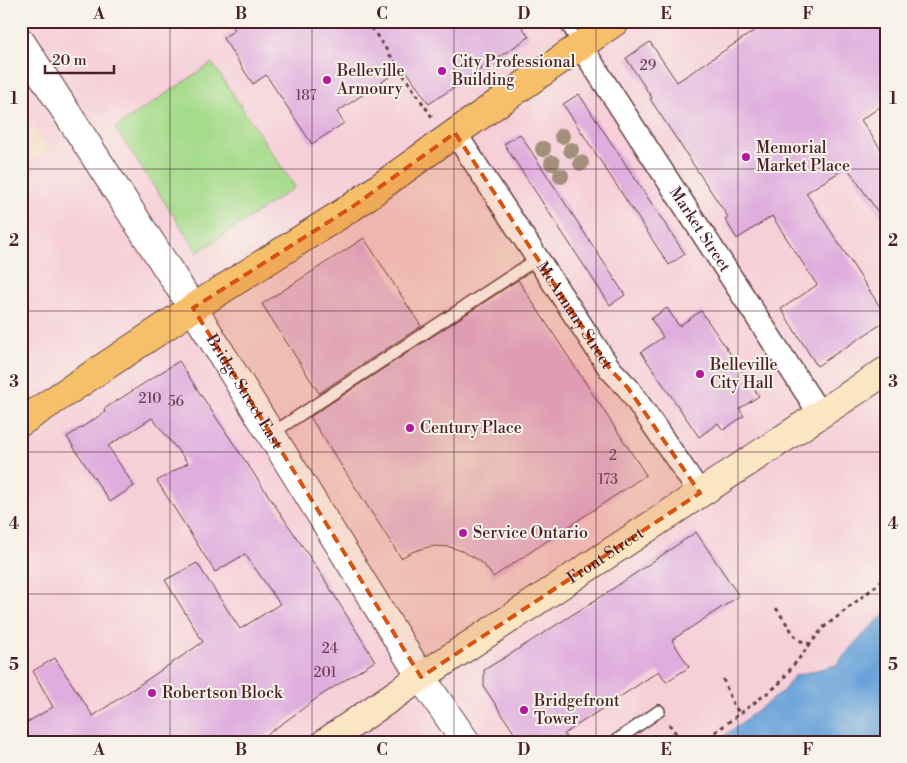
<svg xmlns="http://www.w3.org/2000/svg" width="907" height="763" font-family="'Libre Bodoni',serif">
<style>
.built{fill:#f6cfd9}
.green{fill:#a5db8b;stroke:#787d5b}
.water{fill:#69a3d9;stroke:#5a6182}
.building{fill:#e0aede}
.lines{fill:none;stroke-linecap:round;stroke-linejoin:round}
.service-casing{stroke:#633c42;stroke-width:14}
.minor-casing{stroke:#633c42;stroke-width:25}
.tertiary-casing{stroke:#633c42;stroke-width:30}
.secondary-casing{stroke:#633c42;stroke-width:30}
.primary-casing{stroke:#633c42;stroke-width:30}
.path{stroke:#633c42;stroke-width:3;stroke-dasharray:4 4;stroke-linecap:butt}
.service{stroke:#fff;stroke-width:11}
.minor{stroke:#fff;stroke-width:22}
.tertiary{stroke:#fff;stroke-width:28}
.secondary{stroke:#fbe6c4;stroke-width:28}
.primary{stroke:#f6c06b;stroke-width:28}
.tree{fill:#a38f7c}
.marked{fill:#d8530f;fill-opacity:0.2;stroke:#d8530f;stroke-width:4;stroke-dasharray:10 6;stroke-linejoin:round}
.grid{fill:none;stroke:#4a1f2b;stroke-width:1;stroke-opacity:0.55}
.poi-dot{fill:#b5179e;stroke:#f7f3e8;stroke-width:2}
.labels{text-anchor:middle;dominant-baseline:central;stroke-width:4;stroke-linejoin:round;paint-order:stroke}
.number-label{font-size:14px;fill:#704358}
.poi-label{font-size:16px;fill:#4a1f2b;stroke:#f7f3e8;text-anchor:start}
.street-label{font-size:16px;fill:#4a1f2b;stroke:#f7f3e8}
.neatline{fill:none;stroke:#4a1f2b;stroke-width:2}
.grid-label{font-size:16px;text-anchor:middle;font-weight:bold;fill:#4a1f2b}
</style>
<rect width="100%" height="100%" fill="#f7f3e8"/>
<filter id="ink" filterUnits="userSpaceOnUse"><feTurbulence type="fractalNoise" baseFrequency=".02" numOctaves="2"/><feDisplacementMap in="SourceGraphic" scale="10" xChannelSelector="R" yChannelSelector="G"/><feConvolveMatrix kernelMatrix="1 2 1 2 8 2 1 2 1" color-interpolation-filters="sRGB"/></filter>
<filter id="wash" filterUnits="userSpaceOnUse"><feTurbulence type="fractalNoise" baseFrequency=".0096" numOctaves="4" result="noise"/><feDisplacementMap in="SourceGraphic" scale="20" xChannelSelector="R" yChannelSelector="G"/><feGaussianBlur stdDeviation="1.12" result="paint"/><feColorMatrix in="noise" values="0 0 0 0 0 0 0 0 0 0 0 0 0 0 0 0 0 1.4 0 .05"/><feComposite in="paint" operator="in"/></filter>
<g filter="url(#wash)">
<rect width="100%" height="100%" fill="#f3dec1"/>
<!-- built -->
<path class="built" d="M21,21H886V612L853,645L836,665L794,676L784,690L716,742H21V167L48,150L21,108Z"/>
<!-- green -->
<path class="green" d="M212,63L295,187L198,252L115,128Z"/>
<!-- water -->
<path class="water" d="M886,612V742H716L784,690L794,676L836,665L853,645Z"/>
<g id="blocks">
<!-- building -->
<g class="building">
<path d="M229,21H518L529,37L429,104L404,67L337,112L344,123L312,144L266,75L253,84L223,38L235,30Z"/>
<path d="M769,21H886V103L861,120L886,157V224L847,167L806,193L886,316V321L817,366L781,309L817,285L772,216L737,239L725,219L728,217L650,99L652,98L626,58L650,42L677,82Z"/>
<path d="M579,94L685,254L669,265L563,104Z"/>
<path d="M520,134L625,295L610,305L504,144Z"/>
<path d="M364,238L421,326L319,393L262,304Z"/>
<path d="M518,280L646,475L493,577L485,566L475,558L462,551L450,547L436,546L424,548L412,552L401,558L310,417Z"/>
<path d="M667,308L679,326L701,311L759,396L739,409L744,416L723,430L718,423L699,437L641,352L663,337L651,319Z"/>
<path d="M179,361L197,389L323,577L375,661L320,696L257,742H21V726L53,707L33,671L55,658L93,716L203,642L165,580L197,563L240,629L280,604L245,554L215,572L157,481L188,463L152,418L108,446L134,486L110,502L67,437L105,412L104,409Z"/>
<path d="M696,532L739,596L672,640L689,667L666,682L659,671L564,734L569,742H520L484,687V670L512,653L608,592Z"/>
</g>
</g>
</g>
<g filter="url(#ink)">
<use href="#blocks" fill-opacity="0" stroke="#633c42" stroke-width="1"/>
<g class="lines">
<defs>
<g id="service">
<path d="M564,21L580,45"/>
<path d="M271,434L537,259"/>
<path d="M614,742L659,711"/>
</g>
<g id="minor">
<path id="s1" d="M580,45L820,414"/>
<path id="s2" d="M455,133L610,369L628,388L700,493"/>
</g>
<g id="tertiary">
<path id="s3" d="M21,42L193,308L421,677L466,742"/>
</g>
<g id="secondary">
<path id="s4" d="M326,742L421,677L886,371"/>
</g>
<path id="primary" d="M21,422L193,308L352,207L455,133L616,21"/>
</defs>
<!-- service casing -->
<use href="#service" class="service-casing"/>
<!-- minor casing -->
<use href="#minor" class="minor-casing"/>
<!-- tertiary casing -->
<use href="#tertiary" class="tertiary-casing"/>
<!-- secondary casing -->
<use href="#secondary" class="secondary-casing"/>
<!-- primary casing -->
<use href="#primary" class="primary-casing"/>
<!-- path -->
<g class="path">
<path d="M367,21L432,117"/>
<path d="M776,608L795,636L801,641L811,644"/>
<path d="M723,679L733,704L740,714"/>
<path d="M669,724L682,742"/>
<path d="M702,742L778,685L823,628L886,578"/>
</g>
<!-- service -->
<use href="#service" class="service"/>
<!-- minor -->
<use href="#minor" class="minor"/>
<!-- tertiary -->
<use href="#tertiary" class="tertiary"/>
<!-- secondary -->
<use href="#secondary" class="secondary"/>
<!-- primary -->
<use href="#primary" class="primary"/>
</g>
<!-- trees -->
<g class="tree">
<circle cx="562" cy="136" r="8"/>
<circle cx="543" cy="149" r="8"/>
<circle cx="571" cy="150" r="8"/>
<circle cx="552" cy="163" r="8"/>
<circle cx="581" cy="163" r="8"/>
<circle cx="561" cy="176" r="8"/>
</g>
</g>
<!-- marked area -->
<path class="marked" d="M455,133L610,369L628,388L700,493L421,677L193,308L352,207Z"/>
<!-- grid -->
<path class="grid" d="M170,21V742M312,21V742M454,21V742M596,21V742M738,21V742M21,169H886M21,311H886M21,452H886M21,594H886"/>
<!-- markers -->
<g class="poi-dot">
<circle cx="442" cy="71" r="5"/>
<circle cx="327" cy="80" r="5"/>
<circle cx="746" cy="157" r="5"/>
<circle cx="700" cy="374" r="5"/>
<circle cx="410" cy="428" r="5"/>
<circle cx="463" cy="533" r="5"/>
<circle cx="152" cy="693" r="5"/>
<circle cx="524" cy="710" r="5"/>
</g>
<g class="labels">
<!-- number labels -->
<g class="number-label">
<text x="648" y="66">29</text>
<text x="306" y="96">187</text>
<text x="150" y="399">210</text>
<text x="176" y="402">56</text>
<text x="613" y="456">2</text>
<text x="608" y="480">173</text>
<text x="330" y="649">24</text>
<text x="325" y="673">201</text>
</g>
<!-- poi labels -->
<g class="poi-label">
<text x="452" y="62">City Professional<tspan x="452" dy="18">Building</tspan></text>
<text x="337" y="71">Belleville<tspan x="337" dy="18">Armoury</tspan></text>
<text x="756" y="148">Memorial<tspan x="756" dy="18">Market Place</tspan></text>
<text x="710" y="365">Belleville<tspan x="710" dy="18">City Hall</tspan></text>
<text x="420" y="428">Century Place</text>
<text x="473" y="533">Service Ontario</text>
<text x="162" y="693">Robertson Block</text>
<text x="534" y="701">Bridgefront<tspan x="534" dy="18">Tower</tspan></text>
</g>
<!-- street labels -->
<g class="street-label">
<text stroke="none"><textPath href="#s1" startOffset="220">Market Street</textPath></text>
<text stroke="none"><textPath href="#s2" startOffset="218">McAnnany Street</textPath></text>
<text stroke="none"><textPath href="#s3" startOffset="415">Bridge Street East</textPath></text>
<text stroke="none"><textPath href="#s4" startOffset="336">Front Street</textPath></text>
</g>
</g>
<!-- margin -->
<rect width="907" height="763" fill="none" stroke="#f7f3e8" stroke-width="55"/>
<!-- scale -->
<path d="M45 65v8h69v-8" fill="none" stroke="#4a1f2b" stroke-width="2.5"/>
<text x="52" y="65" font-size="15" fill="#4a1f2b" stroke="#f7f3e8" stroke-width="4" paint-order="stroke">20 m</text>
<rect x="28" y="28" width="852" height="708" class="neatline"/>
<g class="grid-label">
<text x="99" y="19">A</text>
<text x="241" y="19">B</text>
<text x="382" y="19">C</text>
<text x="524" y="19">D</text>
<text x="666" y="19">E</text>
<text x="808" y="19">F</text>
<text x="14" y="104">1</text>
<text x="893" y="104">1</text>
<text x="14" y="246">2</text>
<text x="893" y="246">2</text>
<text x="14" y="387">3</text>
<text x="893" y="387">3</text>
<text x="14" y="529">4</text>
<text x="893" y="529">4</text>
<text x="14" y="670">5</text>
<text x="893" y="670">5</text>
<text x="99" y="755">A</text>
<text x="241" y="755">B</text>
<text x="382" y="755">C</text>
<text x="524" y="755">D</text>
<text x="666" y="755">E</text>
<text x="808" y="755">F</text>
</g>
</svg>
